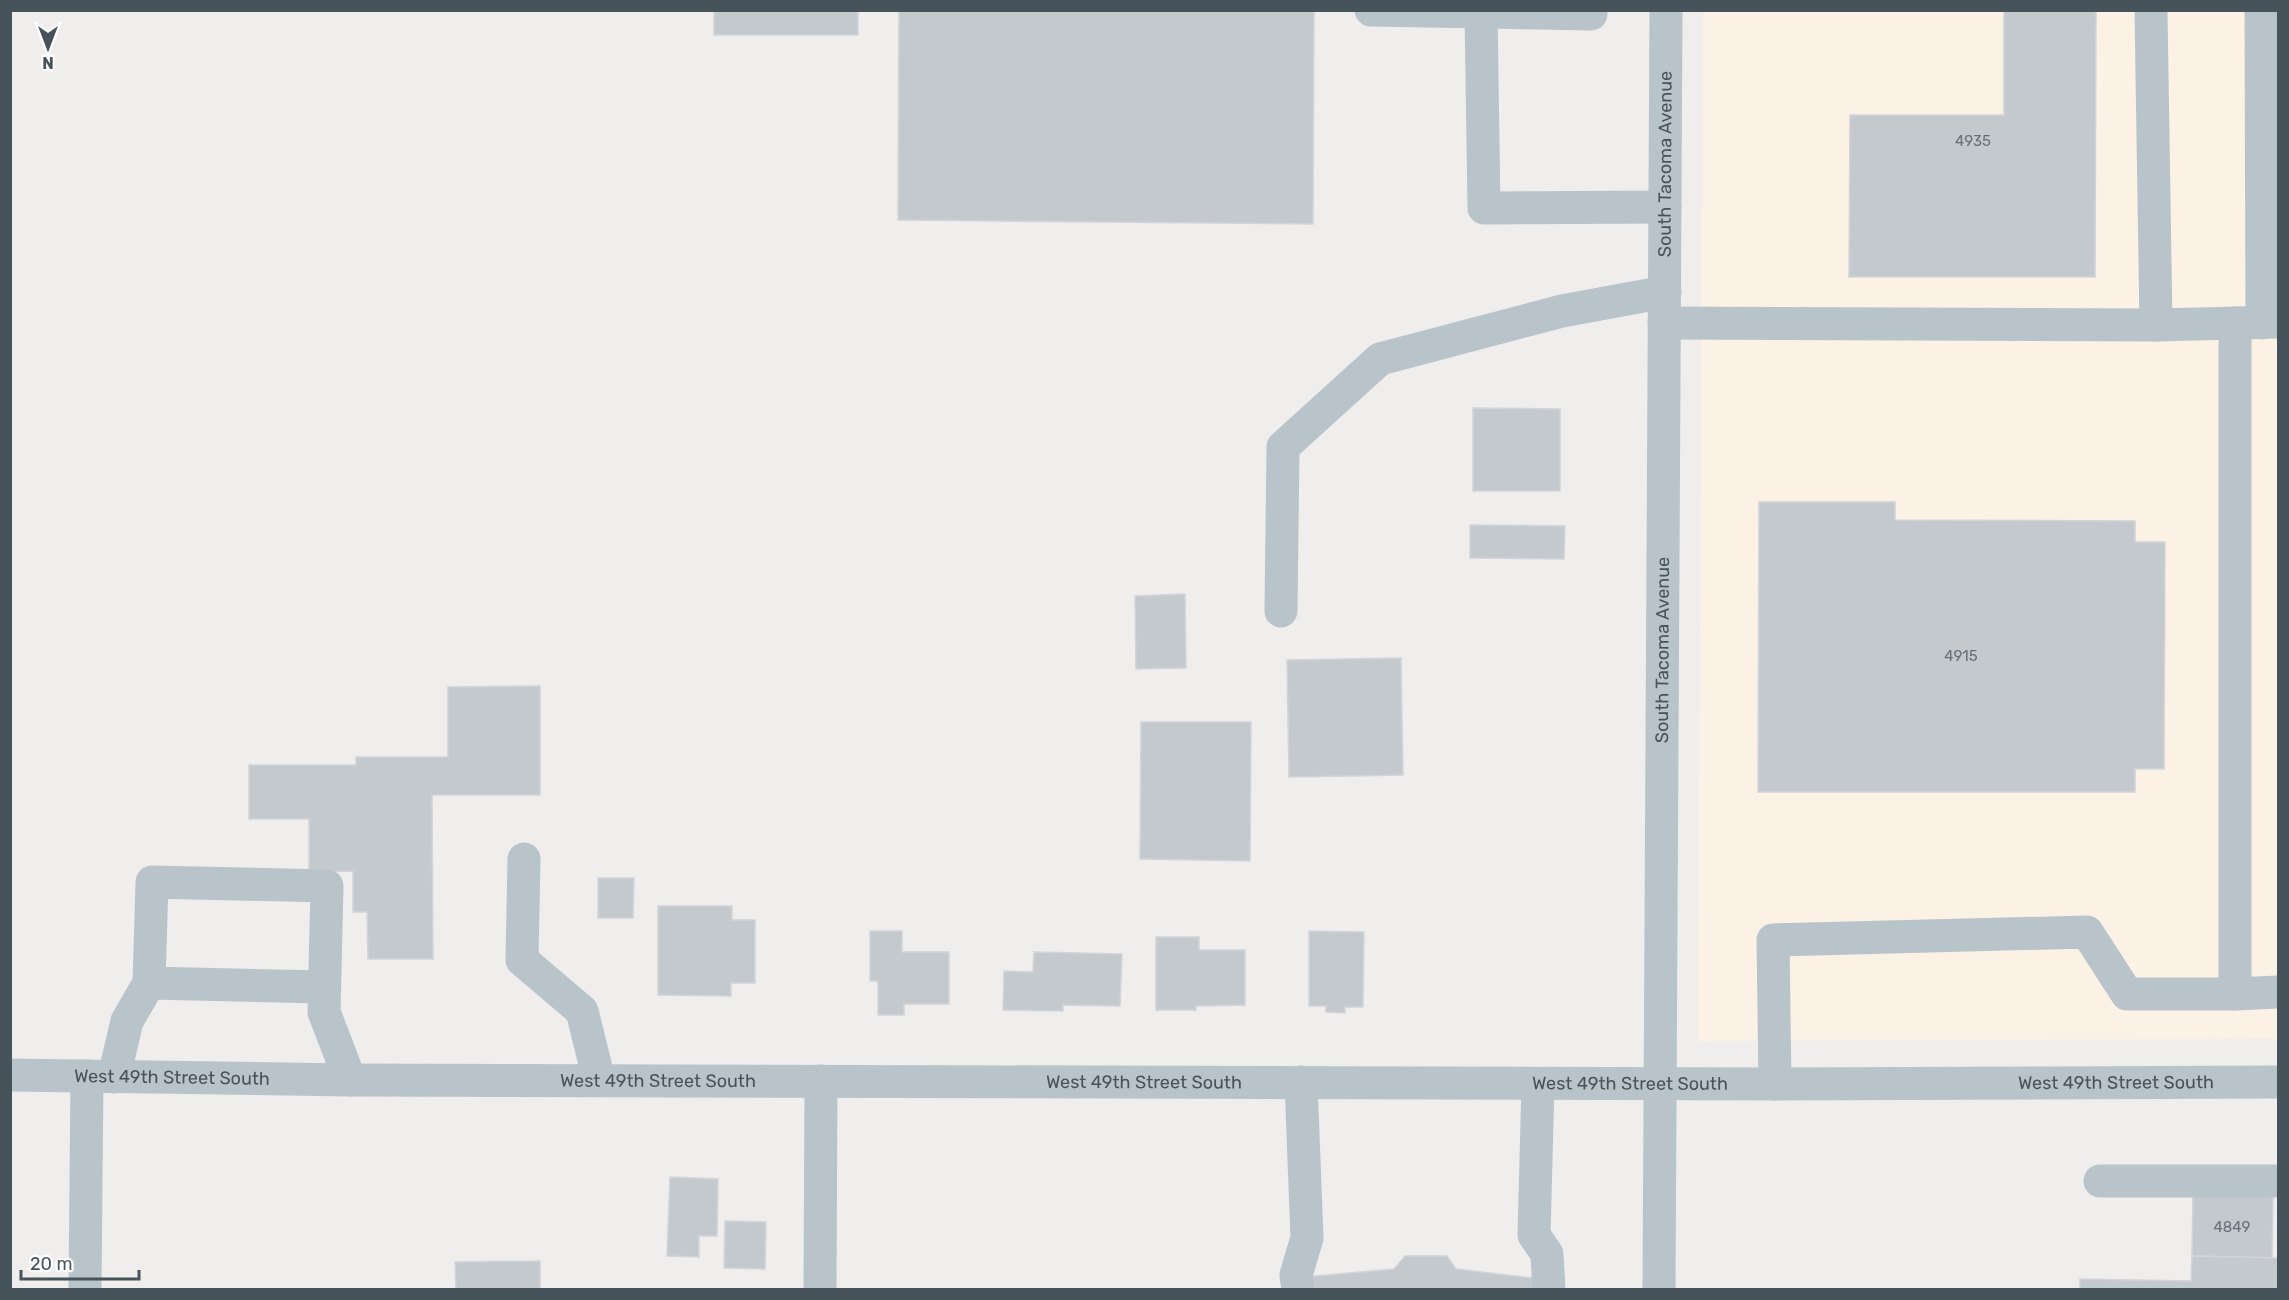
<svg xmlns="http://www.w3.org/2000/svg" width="2289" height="1300" font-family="Rubik,sans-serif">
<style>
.commercial{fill:#fbf1e5}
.building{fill:#c4c9cd;stroke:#d1d4d8;stroke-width:1.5}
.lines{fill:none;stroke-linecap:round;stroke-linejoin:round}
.minor{stroke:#b8c4ca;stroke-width:33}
.labels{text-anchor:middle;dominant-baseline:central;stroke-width:6;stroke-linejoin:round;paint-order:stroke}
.number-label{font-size:15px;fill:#667077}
.street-label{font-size:18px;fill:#46535a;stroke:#fff}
</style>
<rect width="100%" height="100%" fill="#f0eded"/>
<!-- commercial -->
<path class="commercial" d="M1703,11H2278V1039L1698,1041Z"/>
<!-- building -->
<g class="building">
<rect x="714" y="10" width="144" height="25"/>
<path d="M899,10H1314L1313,224L898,220Z"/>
<path d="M2004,10H2096L2095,277H1849L1850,115H2004Z"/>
<path d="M1473,408L1560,409V491H1473Z"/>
<path d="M1759,502H1895V520L2135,521V542H2165L2164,769H2135V792H1758Z"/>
<path d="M1470,525L1565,526L1564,559L1470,558Z"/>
<path d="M1185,594L1186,668L1136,669L1135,596Z"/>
<path d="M1401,658L1403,775L1289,777L1287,660Z"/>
<path d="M540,686V795H432L433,959H368L367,912H353V871L309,872V819H249V765H356V757H448V687Z"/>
<path d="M1141,722H1251L1250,861L1140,859Z"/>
<path d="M598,878H634L633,918H598Z"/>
<path d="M658,906H732V920H755V983H731V996L658,995Z"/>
<path d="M870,931H902V952H949V1004H904V1015H878V981H870Z"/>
<path d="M1309,931L1364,932L1363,1007H1345V1013L1326,1012V1006H1309Z"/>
<path d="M1156,937H1199V950H1245V1005L1196,1006V1010H1156Z"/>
<path d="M1034,952L1122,954L1120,1006L1063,1005V1011L1003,1010L1004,971L1033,972Z"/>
<path d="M670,1177L718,1179L717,1236H699V1257L667,1256Z"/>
<path d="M2193,1194L2273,1197L2272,1258L2192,1256Z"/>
<path d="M725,1221L766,1222L765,1269L724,1268Z"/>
<path d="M1405,1256H1447L1456,1269L1542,1279L1541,1290H1307L1305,1277L1394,1269Z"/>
<path d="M2192,1256L2278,1258V1290H2080V1279L2191,1281Z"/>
<path d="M540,1261V1290H456L455,1262Z"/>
</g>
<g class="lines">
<!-- minor -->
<g class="minor">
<path d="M1371,10L1591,14V10"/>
<path d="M2151,10L2156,325L2278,322"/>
<path d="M2261,10L2262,323"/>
<path d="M1481,12L1484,208L1665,207"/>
<path d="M1664,323L2156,325"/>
<path d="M2235,323V994L2278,992"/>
<path d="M1281,611L1283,447L1380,359L1562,311L1665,292"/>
<path d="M524,859L522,960L582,1011L599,1080"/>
<path d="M149,983L323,987"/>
<path id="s1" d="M10,1075L350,1080L1775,1084L2278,1082"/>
<path d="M114,1077L127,1021L149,983L152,882L327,886L324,1012L350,1080"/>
<path d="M1538,1084L1534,1235L1547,1254L1549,1290"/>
<path d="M1775,1084L1773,940L2087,932L2127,994H2235"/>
<path d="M2100,1181H2278"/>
<path d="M85,1290L87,1076"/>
<path d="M820,1290L821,1081"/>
<path d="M1298,1290L1296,1275L1307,1238L1301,1082"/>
<path id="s2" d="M1659,1290L1666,10"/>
</g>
</g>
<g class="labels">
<!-- number labels -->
<g class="number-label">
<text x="1973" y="141">4935</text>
<text x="1961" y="656">4915</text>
<text x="2232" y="1227">4849</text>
</g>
<!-- street labels -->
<g class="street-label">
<text stroke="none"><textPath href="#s2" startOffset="1126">South Tacoma Avenue</textPath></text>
<text stroke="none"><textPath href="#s2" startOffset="640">South Tacoma Avenue</textPath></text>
<text stroke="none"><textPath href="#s1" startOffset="162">West 49th Street South</textPath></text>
<text stroke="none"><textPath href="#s1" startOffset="648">West 49th Street South</textPath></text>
<text stroke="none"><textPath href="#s1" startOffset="1134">West 49th Street South</textPath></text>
<text stroke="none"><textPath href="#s1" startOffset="2106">West 49th Street South</textPath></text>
<text stroke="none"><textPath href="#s1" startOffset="1620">West 49th Street South</textPath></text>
</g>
</g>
<!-- border -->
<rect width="2289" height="1300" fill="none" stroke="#46535a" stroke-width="24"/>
<!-- north arrow -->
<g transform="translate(48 48) rotate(180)" stroke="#ffffff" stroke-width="4.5" paint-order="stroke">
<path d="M0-4.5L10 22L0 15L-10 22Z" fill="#46535a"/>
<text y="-9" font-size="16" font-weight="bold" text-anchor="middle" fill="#46535a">N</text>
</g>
<!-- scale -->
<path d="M21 1270v9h118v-9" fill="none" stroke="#46535a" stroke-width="3"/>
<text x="30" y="1270" font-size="18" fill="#46535a" stroke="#ffffff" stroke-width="4.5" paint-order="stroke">20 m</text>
</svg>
